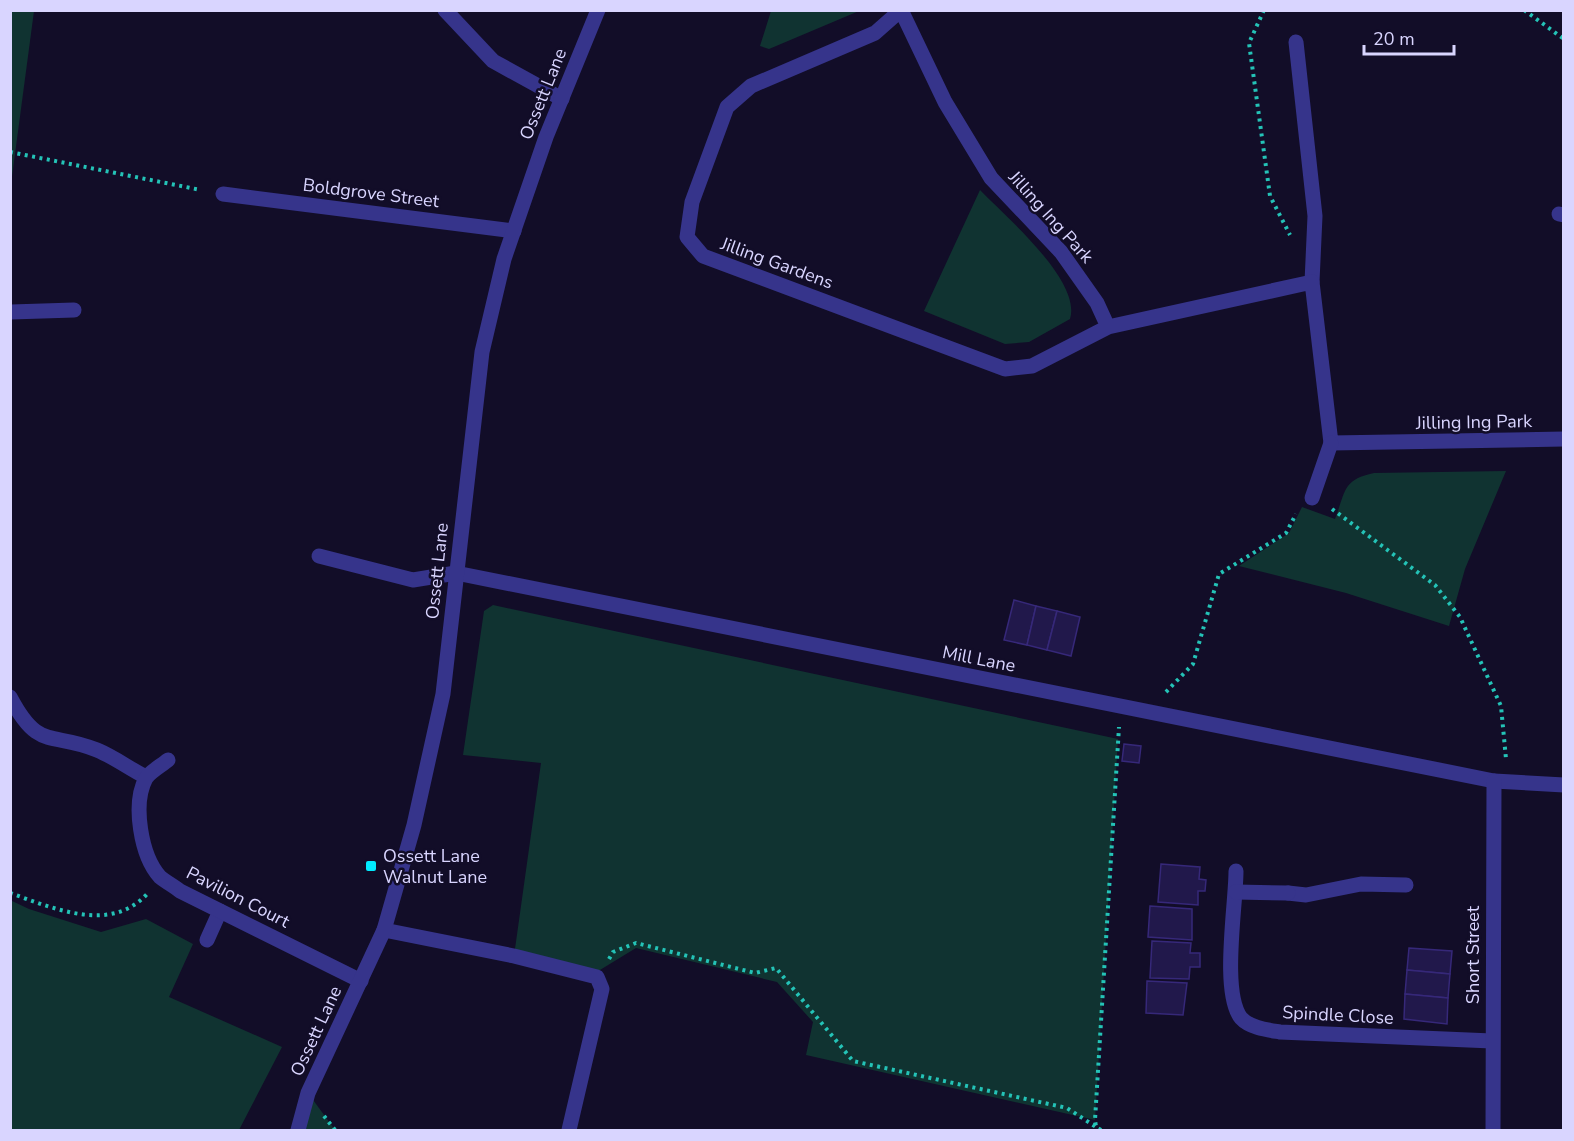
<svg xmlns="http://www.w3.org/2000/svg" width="1574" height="1141" font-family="'Nunito Sans',sans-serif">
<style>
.green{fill:#103331}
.building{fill:#21184b;stroke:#362879;stroke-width:1.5}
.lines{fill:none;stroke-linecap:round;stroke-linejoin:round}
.path{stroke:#24c3b7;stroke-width:4;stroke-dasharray:3 4.5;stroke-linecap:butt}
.service{stroke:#36348b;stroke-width:15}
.minor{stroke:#36348b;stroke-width:15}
.tertiary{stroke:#36348b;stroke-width:15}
.poi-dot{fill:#01eaff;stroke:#120d28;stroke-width:2}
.labels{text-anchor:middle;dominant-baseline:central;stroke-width:5;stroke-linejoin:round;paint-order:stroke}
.street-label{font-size:18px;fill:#d9d5ff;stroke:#120d28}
.poi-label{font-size:18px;fill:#d9d5ff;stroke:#120d28;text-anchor:start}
</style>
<rect width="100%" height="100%" fill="#120d28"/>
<!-- green -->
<g class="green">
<path d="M11,10L34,11L11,184L10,11Z"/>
<path d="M771,11V10L859,11L769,49L760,46Z"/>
<path d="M980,190C1005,216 1082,281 1070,319L1029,342L1005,344L924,311Z"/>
<path d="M1506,471L1465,569L1449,626L1346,593L1239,566L1289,533L1302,507L1335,519C1346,491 1342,480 1374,473Z"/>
<path d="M493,605L1118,739L1095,1120L806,1055L813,1022L777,982L636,948L595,973L514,956L541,763L463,755L484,611Z"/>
<path d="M10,900L29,909L101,932L146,919L193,944L169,997L282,1047L239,1130H11Z"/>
<path d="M308,1093L335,1130H298Z"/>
</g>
<!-- building -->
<g class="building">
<path d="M1014,600L1036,606L1027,645L1004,640Z"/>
<path d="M1036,606L1057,611L1047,650L1027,645Z"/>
<path d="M1057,611L1080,617L1071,656L1047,650Z"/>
<path d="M1124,744L1141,746L1139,763L1122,761Z"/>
<path d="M1161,864L1200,867L1199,879L1206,880L1205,891H1198V905L1158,902Z"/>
<path d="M1150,906L1192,909V940L1148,937Z"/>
<path d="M1152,941L1191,943L1190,953H1200V967H1190L1189,979L1150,978Z"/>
<path d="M1409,948L1452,951L1450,974L1407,970Z"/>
<path d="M1407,970L1450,974L1448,998L1405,994Z"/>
<path d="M1147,981L1187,983L1183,1015L1146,1013Z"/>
<path d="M1405,994L1448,998L1447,1024L1404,1019Z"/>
</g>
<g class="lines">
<!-- path -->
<g class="path">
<path d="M1264,10L1249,43L1270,196L1290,235"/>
<path d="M1524,10L1564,39"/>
<path d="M10,152L201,190"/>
<path d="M1332,509L1435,585L1460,617L1501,706L1506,759"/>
<path d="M1166,692L1193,664L1219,574L1286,533L1296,514"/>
<path d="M10,893C53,908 110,934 147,894"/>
<path d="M609,959L613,952L636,943L755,973L776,968L853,1061L1067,1108L1096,1127"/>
<path d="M324,1116L335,1130"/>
<path d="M1101,1130L1096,1127L1095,1120L1119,727"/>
</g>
<!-- service -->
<g class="service">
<path d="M319,556L413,580L456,573"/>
<path d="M1288,893L1306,895L1361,884L1406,885"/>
<path d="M384,930L514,956L597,977L602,989L569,1130"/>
<path d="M207,940L220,911"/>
</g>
<!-- minor -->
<g class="minor">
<path d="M445,10L493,61L562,99"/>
<path d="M1296,42L1315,216L1312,282"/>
<path d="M223,194L514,231"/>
<path d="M1559,214L1564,215"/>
<path d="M11,312L74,310"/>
<path d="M1108,327L1032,366L1005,369L703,256L687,237L692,202L727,107L751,86L875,33L901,10L945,102L991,178L1061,252L1097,303L1108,327L1312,282L1331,443L1564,439"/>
<path d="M1312,498L1331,443"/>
<path d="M456,573L1494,781L1564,785"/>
<path d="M10,697C39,752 51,731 97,750C114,757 130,769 146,777"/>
<path d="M168,760C162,765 150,772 146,778C132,804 141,856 160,877C166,882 174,886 180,891L361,981"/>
<path d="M1236,871C1236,905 1221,992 1241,1018C1250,1028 1268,1030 1280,1032L1492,1041"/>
<path d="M1236,892L1288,893"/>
<path d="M1493,1130L1494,781"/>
</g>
<!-- tertiary -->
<path class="tertiary" d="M298,1130L308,1093L384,930L414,825L443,694L482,352L504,259L546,137L598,10"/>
</g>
<!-- markers -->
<rect class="poi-dot" x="365" y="860" width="12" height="12" rx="3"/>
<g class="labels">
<!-- street labels -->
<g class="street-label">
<text transform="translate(543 94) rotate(-68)">Ossett Lane</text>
<text transform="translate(371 193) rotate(7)">Boldgrove Street</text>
<text transform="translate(1051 217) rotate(48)">Jilling Ing Park</text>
<text transform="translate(777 263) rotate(20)">Jilling Gardens</text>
<text transform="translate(1474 422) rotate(-1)">Jilling Ing Park</text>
<text transform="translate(437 571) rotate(-84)">Ossett Lane</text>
<text transform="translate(979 659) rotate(11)">Mill Lane</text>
<text transform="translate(238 897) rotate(27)">Pavilion Court</text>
<text transform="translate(1473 955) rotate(-90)">Short Street</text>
<text transform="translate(1338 1015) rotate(3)">Spindle Close</text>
<text transform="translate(316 1031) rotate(-65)">Ossett Lane</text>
</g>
<!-- poi labels -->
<g class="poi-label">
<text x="383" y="856">Ossett Lane<tspan x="383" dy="21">Walnut Lane</tspan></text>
</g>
</g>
<!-- border -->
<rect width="1574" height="1141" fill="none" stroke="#d9d5ff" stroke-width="24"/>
<!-- scale -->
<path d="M1364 45v9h90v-9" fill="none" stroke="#d9d5ff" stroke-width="3"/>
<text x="1373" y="45" font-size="18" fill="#d9d5ff" stroke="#120d28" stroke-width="4.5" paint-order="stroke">20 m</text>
</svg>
